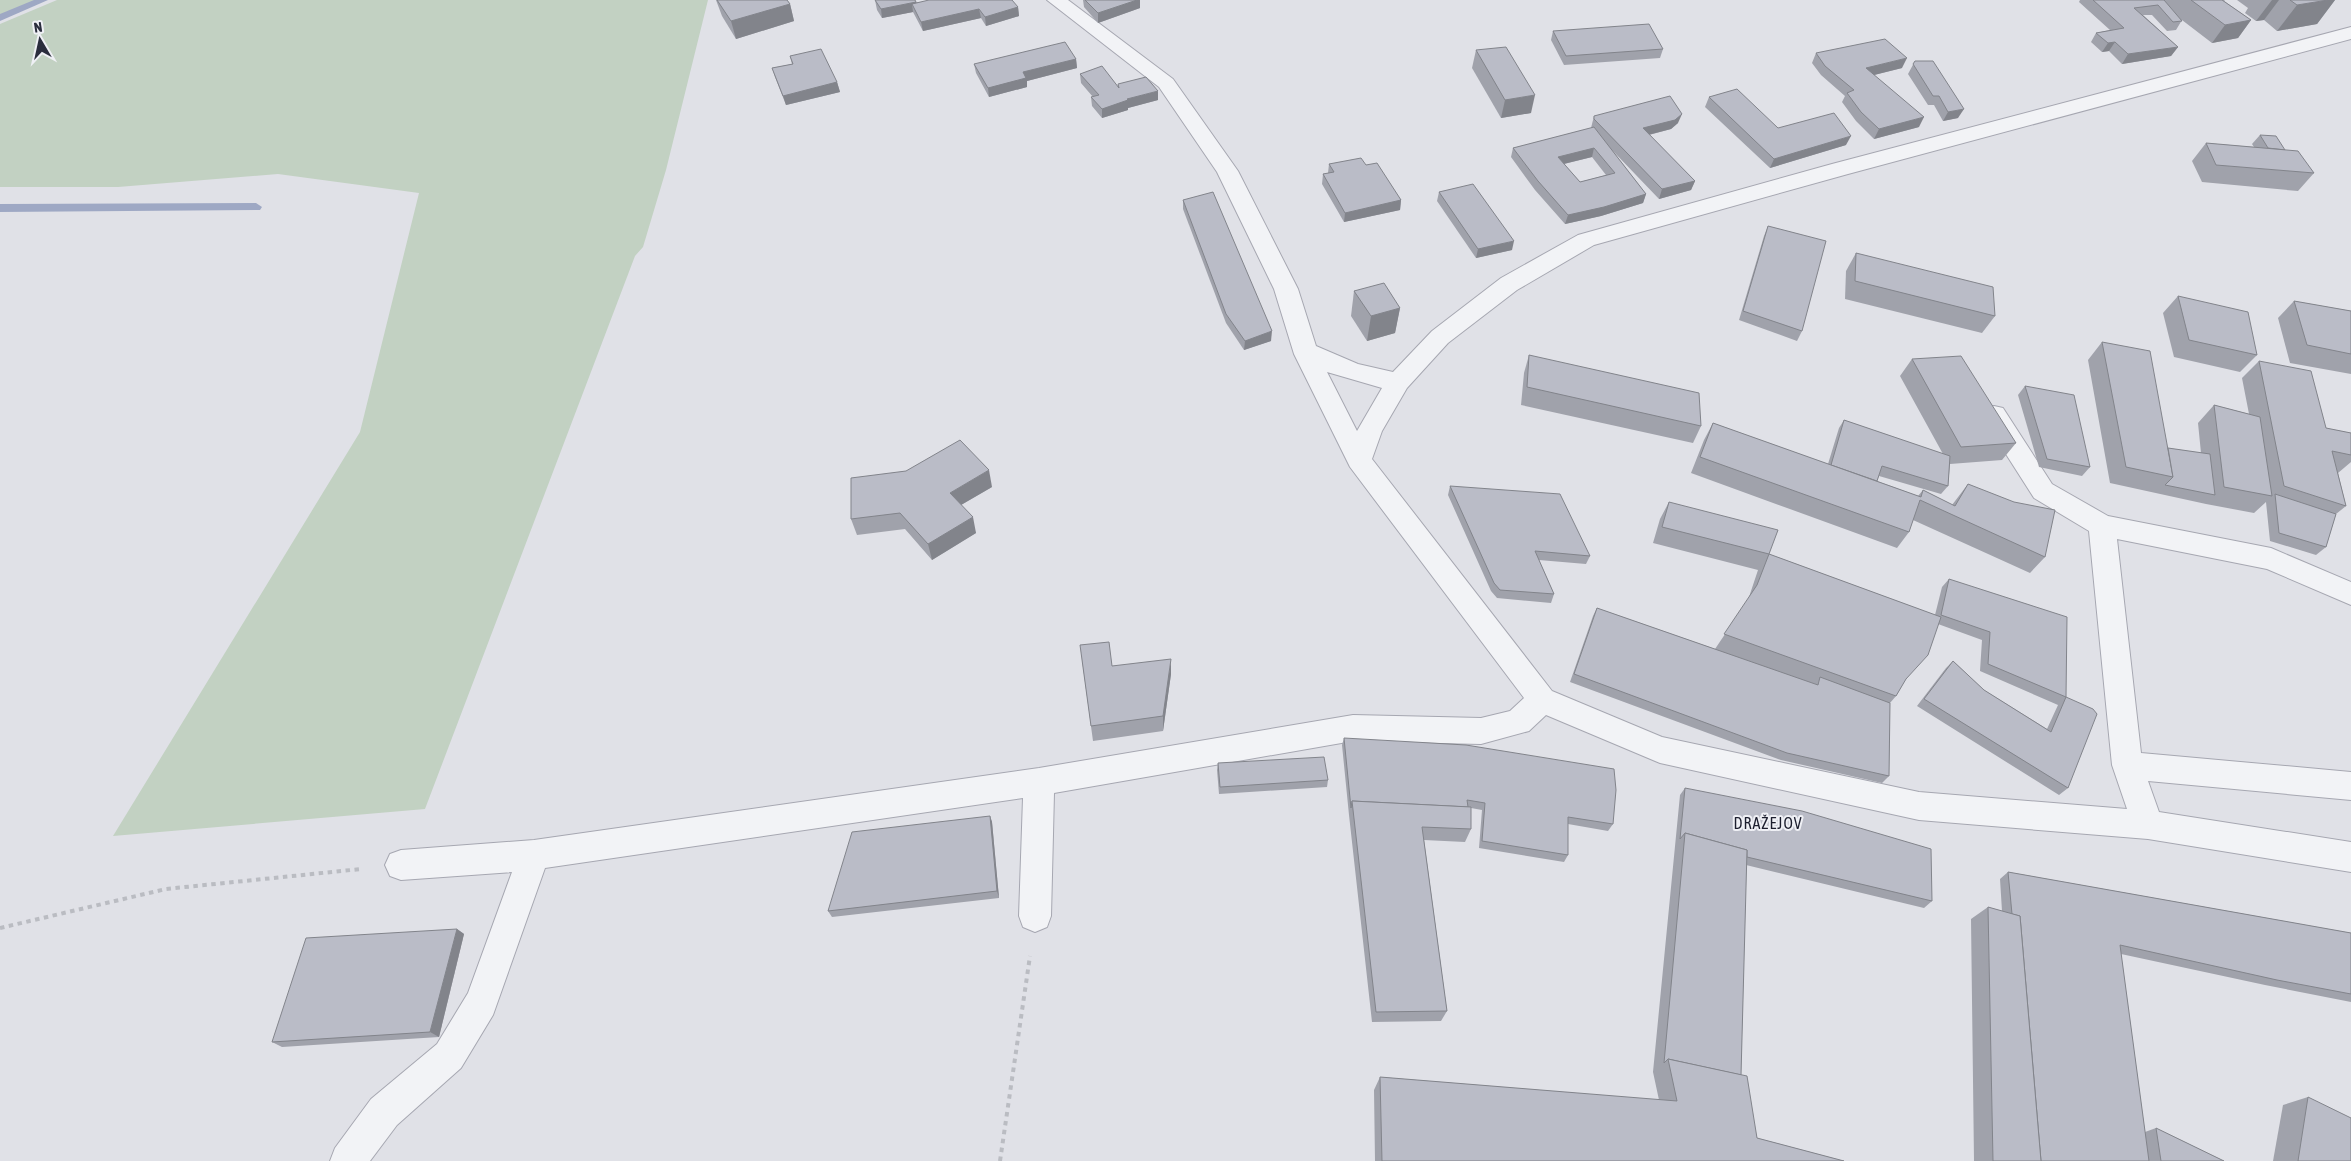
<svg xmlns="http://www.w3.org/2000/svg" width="2351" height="1161" font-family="'Asap Condensed',sans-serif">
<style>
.green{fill:#c2d1c2}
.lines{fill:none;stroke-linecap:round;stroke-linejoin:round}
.stream{fill:#9ea8c4;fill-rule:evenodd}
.minor-casing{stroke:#a6a7b1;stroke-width:2}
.path{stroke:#babcc2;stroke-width:4;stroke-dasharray:4.5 4.5;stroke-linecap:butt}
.minor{fill:#f2f3f6;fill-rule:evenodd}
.wall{fill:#a0a2ab;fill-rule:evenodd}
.shaded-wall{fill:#82848b}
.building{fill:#babcc7;stroke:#82848b;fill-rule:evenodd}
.labels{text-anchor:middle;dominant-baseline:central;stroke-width:4;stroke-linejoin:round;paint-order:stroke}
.quarter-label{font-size:16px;letter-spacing:1px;fill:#1c1e2e;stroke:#eff0f5}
</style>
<rect width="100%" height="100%" fill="#e0e1e7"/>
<!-- green -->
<g class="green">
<path d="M0,0H40L0,17Z"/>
<path d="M57,0H708L666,170L643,247L635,256L425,809L113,836L360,432L419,193L278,174L118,187H0V24Z"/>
</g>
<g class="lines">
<!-- stream -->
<g class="stream">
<path d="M34,0H48L0,21V14Z"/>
<path d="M256,203L262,207L260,210L0,212V204Z"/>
</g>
<defs>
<path id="minor" d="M1047,0H1068L1173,79L1238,171L1298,289L1316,346L1358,364L1393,372L1432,331L1501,278L1578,235L1832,164L2351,27V39L1848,174L1594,245L1517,290L1448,343L1407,388L1382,431L1372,459L1552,691L1662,737L1919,792L2127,809L2112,765L2089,531L2034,498L1981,415L1985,408L1994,406L2003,408L2052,484L2108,516L2271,548L2351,582V605L2267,569L2117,539L2141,753L2351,772V800L2148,781L2159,812L2351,842V872L2148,839L1919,820L1660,763L1546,715L1529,731L1481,744L1353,741L1054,793L1051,916L1047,927L1035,932L1023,927L1019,916L1023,798L545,868L493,1015L461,1068L397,1125L370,1161H330L335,1148L371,1099L437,1044L468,993L512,872L401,880L390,876L385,865L390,854L401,850L534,840L1039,768L1353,715L1481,718L1510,711L1524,698L1350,467L1294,354L1274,289L1217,172L1159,87ZM1327,372L1382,388L1357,431Z"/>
</defs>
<!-- minor casing -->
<use href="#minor" class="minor-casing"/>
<!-- path -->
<g class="path">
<path d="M0,928L166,889L361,869"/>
<path d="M1000,1161L1030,956"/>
</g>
<!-- minor -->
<use href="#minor" class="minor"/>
</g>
<!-- wall -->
<g class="wall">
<path d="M716,0H787L790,4L794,21L736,39L722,16Z"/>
<path d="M875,0L1018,7L1019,16L986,26L981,18L923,31L913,12L882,18L877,10Z"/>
<path d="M1083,0H1140V8L1098,23L1084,7Z"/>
<path d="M2080,0H2225L2224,1L2251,20L2238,38L2212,43L2182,20L2176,30L2167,31L2152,15H2143L2178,47L2171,56L2122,64L2109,51L2102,52L2091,42L2096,33L2110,30L2079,2Z"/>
<path d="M2237,0H2335L2317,24L2277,31L2264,20L2256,21L2245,13L2248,8Z"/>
<path d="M1553,31L1663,49L1660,58L1564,65L1551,40Z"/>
<path d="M1476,50L1531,113L1501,118L1472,68Z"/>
<path d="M1816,53L1902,68L1874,75L1919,127L1874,139L1856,121L1842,102L1845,96L1821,75L1812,63Z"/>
<path d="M790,56L837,82L840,92L786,105L775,77L772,68L792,64Z"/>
<path d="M1076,59L1077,68L1027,81V87L989,97L976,73L974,64Z"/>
<path d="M1915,61L1958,118L1943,121L1934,105H1928L1908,74Z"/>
<path d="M1080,74L1118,86L1158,100L1128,108V110L1102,118L1092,106L1091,97H1093L1081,83Z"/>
<path d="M1709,97L1778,128L1846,145L1770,168L1705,107Z"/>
<path d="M1594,116L1678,123L1671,129L1649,135L1695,181L1691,190L1659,199L1612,150L1646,194L1643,203L1601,216L1565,224L1535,190L1511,157L1513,148L1591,128ZM1592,157L1606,175L1580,182L1564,164Z"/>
<path d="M2260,135L2285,150L2314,173L2298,191L2202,182L2192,161L2206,143L2254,147L2252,144Z"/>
<path d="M1329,164L1366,165L1401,200L1400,210L1344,222L1322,184L1323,174L1328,173Z"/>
<path d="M1439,192L1512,250L1476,258L1437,201Z"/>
<path d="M1183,200L1271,341L1244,350L1226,323L1183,209Z"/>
<path d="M1768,226L1802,331L1797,341L1739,320L1764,236Z"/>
<path d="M1856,253L1995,316L1982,333L1845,299L1846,271Z"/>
<path d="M1354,291L1400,308L1395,333L1367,341L1351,316Z"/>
<path d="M2178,296L2257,355L2240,372L2174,357L2163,313Z"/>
<path d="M2294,301L2351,311V374L2290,363L2278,318Z"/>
<path d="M2102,342L2168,448L2201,453L2198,423L2214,405L2249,414L2242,378L2259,361L2326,428L2351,433V462L2338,473L2346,506L2336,514L2326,547L2316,555L2270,541L2266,502L2254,513L2206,504L2110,483L2088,360Z"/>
<path d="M1529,355L1701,426L1693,443L1521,405L1524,373Z"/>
<path d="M1912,359L2016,443L2002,460L1950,464L1948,486L1941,494L1879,476L1877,481L1918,496L1923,490L1952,505L1968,484L2045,557L2030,573L1913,520L1909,532L1897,548L1691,473L1704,440L1713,423L1828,464L1839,428L1844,420L1943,454L1900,376Z"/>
<path d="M2025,386L2090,467L2082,476L2039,467L2018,395Z"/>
<path d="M1450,486L1590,556L1586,564L1539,560L1554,594L1551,603L1497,598L1491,591L1448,495Z"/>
<path d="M992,487L961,505L976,533L932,560L905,529L857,535L851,519Z"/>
<path d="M1669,502L1769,554L1935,615L1942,587L1949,579L2066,697L2068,788L2059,795L1917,706L1946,668L1953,661L1984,690L2047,729L2058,705L1980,671L1982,640L1938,624L1896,696L1890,703L1889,776L1882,783L1781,760L1570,682L1593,616L1597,608L1715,649L1748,600L1758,570L1653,543L1660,519Z"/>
<path d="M1082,660L1112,666L1171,674L1163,731L1093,741Z"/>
<path d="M1344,738L1613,824L1608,831L1568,824V855L1564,862L1479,848L1482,810L1471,808V829L1465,842L1424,840L1447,1011L1441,1021L1372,1022L1349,815L1342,745Z"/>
<path d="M1218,763L1328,780L1327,787L1219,794L1217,770Z"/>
<path d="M1685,788L1932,901L1924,908L1746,865L1741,1075L1757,1138L1844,1161H1375L1374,1090L1380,1077L1659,1100L1653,1072L1680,795Z"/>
<path d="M990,816L992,822L999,898L832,917L828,911Z"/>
<path d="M2008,872L2351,933V1002L2265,985L2121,954L2145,1132L2156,1128L2224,1161H1974L1971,919L1988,907L2002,911L2000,879Z"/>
<path d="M457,929L464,934L439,1037L282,1047L272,1042Z"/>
<path d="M2308,1097L2351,1161H2273L2283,1105Z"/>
</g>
<!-- shaded-wall -->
<g class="shaded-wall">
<path d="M1137,0H1140V8L1098,23V13Z"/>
<path d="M2272,0H2279L2264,20L2256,21Z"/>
<path d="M2328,0H2335L2317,24L2277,31L2297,5Z"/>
<path d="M916,2L918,11L912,4L913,12L882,18L881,9Z"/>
<path d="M790,4L794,21L736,39L731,21Z"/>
<path d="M1018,7L1019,16L986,26L985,17Z"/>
<path d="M979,9L981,18L923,31L921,22Z"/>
<path d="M2251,20L2238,38L2212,43L2225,25Z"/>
<path d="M2115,42L2109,51L2102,52L2108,43Z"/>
<path d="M2178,47L2171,56L2122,64L2128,54Z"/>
<path d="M1907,58L1902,68L1862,78L1866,68Z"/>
<path d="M1076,59L1077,68L1027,81V87L989,97L988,88L1023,72Z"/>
<path d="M837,82L840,92L786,105L783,96Z"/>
<path d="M1158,91V100L1128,108V110L1102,118V109L1127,99Z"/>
<path d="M1535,95L1531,113L1501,118L1505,100Z"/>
<path d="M1964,109L1958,118L1943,121L1948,112Z"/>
<path d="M1682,114L1678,123L1671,129L1640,137L1643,128Z"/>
<path d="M1924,117L1919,127L1874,139L1879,129Z"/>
<path d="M1851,136L1846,145L1770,168L1774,159Z"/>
<path d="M1594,148L1592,157L1555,166L1558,157Z"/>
<path d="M1695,181L1691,190L1659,199L1662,189Z"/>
<path d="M1646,194L1643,203L1601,216L1565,224L1568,215Z"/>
<path d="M1401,200L1400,210L1344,222L1345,213Z"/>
<path d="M1514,241L1512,250L1476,258L1478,249Z"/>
<path d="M1400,308L1395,333L1367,341L1371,316Z"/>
<path d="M1272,331L1271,341L1244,350L1245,341Z"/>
<path d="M989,470L992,487L954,509L950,493Z"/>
<path d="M973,517L976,533L932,560L928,544Z"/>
<path d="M1171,659V674L1163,731V716Z"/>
<path d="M990,816L992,822L999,898L997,891Z"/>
<path d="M457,929L464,934L439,1037L430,1032Z"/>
</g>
<!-- building -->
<g class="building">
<path d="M717,0H787L790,4L731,21Z"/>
<path d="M875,0H915L916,2L881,9Z"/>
<path d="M929,0H1012L1018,7L985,17L979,9L921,22L912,4Z"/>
<path d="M1085,0H1137L1098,13Z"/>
<path d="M2093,0H2164L2182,21L2173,22L2158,5L2134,8L2178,47L2128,54L2115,42L2108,43L2096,33L2124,28Z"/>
<path d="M2191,0H2222L2251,20L2225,25Z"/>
<path d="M2290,0H2328L2297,5Z"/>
<path d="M1649,24L1663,49L1566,56L1553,31Z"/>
<path d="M1885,39L1907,58L1866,68L1924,117L1879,129L1861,112L1847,93L1854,90L1825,66L1816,53Z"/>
<path d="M1065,42L1076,59L1023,72L1026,78L988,88L974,64Z"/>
<path d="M1506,47L1535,95L1505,100L1476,50Z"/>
<path d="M821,49L837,82L783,96L772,68L793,64L790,56Z"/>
<path d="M1915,61H1933L1964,109L1948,112L1939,96H1933L1913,64Z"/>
<path d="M1102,66L1119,88L1118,84L1146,77L1158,91L1127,99L1128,100L1102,109L1091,97L1099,95L1080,74Z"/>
<path d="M1737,89L1778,128L1834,113L1851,136L1774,159L1709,97Z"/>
<path d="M1670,96L1682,114L1675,120L1643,128L1695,181L1662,189L1594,119V116Z"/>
<path d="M1594,127L1646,194L1604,207L1568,215L1538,181L1513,148ZM1594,148L1615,173L1580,182L1558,157Z"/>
<path d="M2260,135L2276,136L2285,150L2268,148Z"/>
<path d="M2206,143L2298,151L2314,173L2216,165Z"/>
<path d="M1361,158L1366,165L1377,163L1401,200L1345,213L1323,174L1334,172L1329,164Z"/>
<path d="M1473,184L1514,241L1478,249L1439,192Z"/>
<path d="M1213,192L1272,331L1245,341L1226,314L1183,200Z"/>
<path d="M1768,226L1826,241L1802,331L1743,311Z"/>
<path d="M1856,253L1993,287L1995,316L1855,281Z"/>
<path d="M1384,283L1400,308L1371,316L1354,291Z"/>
<path d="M2178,296L2248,312L2257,355L2189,340Z"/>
<path d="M2294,301L2351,311V354L2307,345Z"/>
<path d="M2102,342L2150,351L2173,477L2126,467Z"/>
<path d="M1529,355L1699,393L1701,426L1527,387Z"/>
<path d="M1961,356L2016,443L1961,447L1912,359Z"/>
<path d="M2259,361L2311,371L2326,428L2351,433V455L2332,451L2346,506L2284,486Z"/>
<path d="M2025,386L2074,395L2090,467L2047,459Z"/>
<path d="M2214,405L2260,417L2272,496L2224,487Z"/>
<path d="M1844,420L1950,456L1948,486L1882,466L1877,481L1831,465Z"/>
<path d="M1713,423L1921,497L1923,490L1955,506L1968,484L2014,502L2055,510L2045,557L1920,500L1909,532L1700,457Z"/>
<path d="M960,440L989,470L950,493L973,517L928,544L900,513L851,519V478L906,471Z"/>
<path d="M2168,448L2210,454L2215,495L2165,485L2173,477Z"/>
<path d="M1450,486L1560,494L1590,556L1535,551L1554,594L1500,590L1494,583Z"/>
<path d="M2275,494L2336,514L2326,547L2279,533Z"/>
<path d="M1669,502L1778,530L1769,554L1662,527Z"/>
<path d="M1769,554L1941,617L1928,655L1906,679L1896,696L1724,634L1757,585Z"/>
<path d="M1949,579L2067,617L2066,697L2093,709L2097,714L2068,788L1924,699L1953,661L1984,690L2051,732L2066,697L1988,664L1990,632L1941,615Z"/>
<path d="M1597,608L1818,685L1820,677L1890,703L1889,776L1787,753L1574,674Z"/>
<path d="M1109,642L1112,666L1171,659L1163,716L1091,726L1080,645Z"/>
<path d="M1344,738L1466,745L1614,769L1616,790L1613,824L1568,817V855L1482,841L1485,803L1467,800L1468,807L1352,801L1351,808Z"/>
<path d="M1324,757L1328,780L1220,787L1218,763Z"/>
<path d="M1685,788L1802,811L1931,849L1932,901L1747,857V850L1685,833L1680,839Z"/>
<path d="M1352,801L1471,807V829L1422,827L1447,1011L1376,1012Z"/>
<path d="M990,816L997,891L828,911L852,832Z"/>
<path d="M1685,833L1747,850L1741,1075L1668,1059L1664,1063Z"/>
<path d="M2008,872L2351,933V994L2277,980L2120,945L2149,1161H2041L2020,916L2012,914Z"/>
<path d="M1988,907L2020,916L2041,1161H1993Z"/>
<path d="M457,929L430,1032L272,1042L306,938Z"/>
<path d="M1668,1059L1747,1076L1757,1138L1844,1161H1382L1380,1077L1677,1101Z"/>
<path d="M2308,1097L2351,1118V1161H2298Z"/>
<path d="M2156,1128L2224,1161H2161Z"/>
</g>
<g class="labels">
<!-- quarter labels -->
<g class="quarter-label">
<text x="1768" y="823">DRAŽEJOV</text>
</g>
</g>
<!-- north arrow -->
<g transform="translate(40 40) rotate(351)" stroke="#eff0f5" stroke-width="4" paint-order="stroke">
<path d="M0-4L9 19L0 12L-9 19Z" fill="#2a2d3d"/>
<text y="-8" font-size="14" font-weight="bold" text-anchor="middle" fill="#2a2d3d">N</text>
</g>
</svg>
